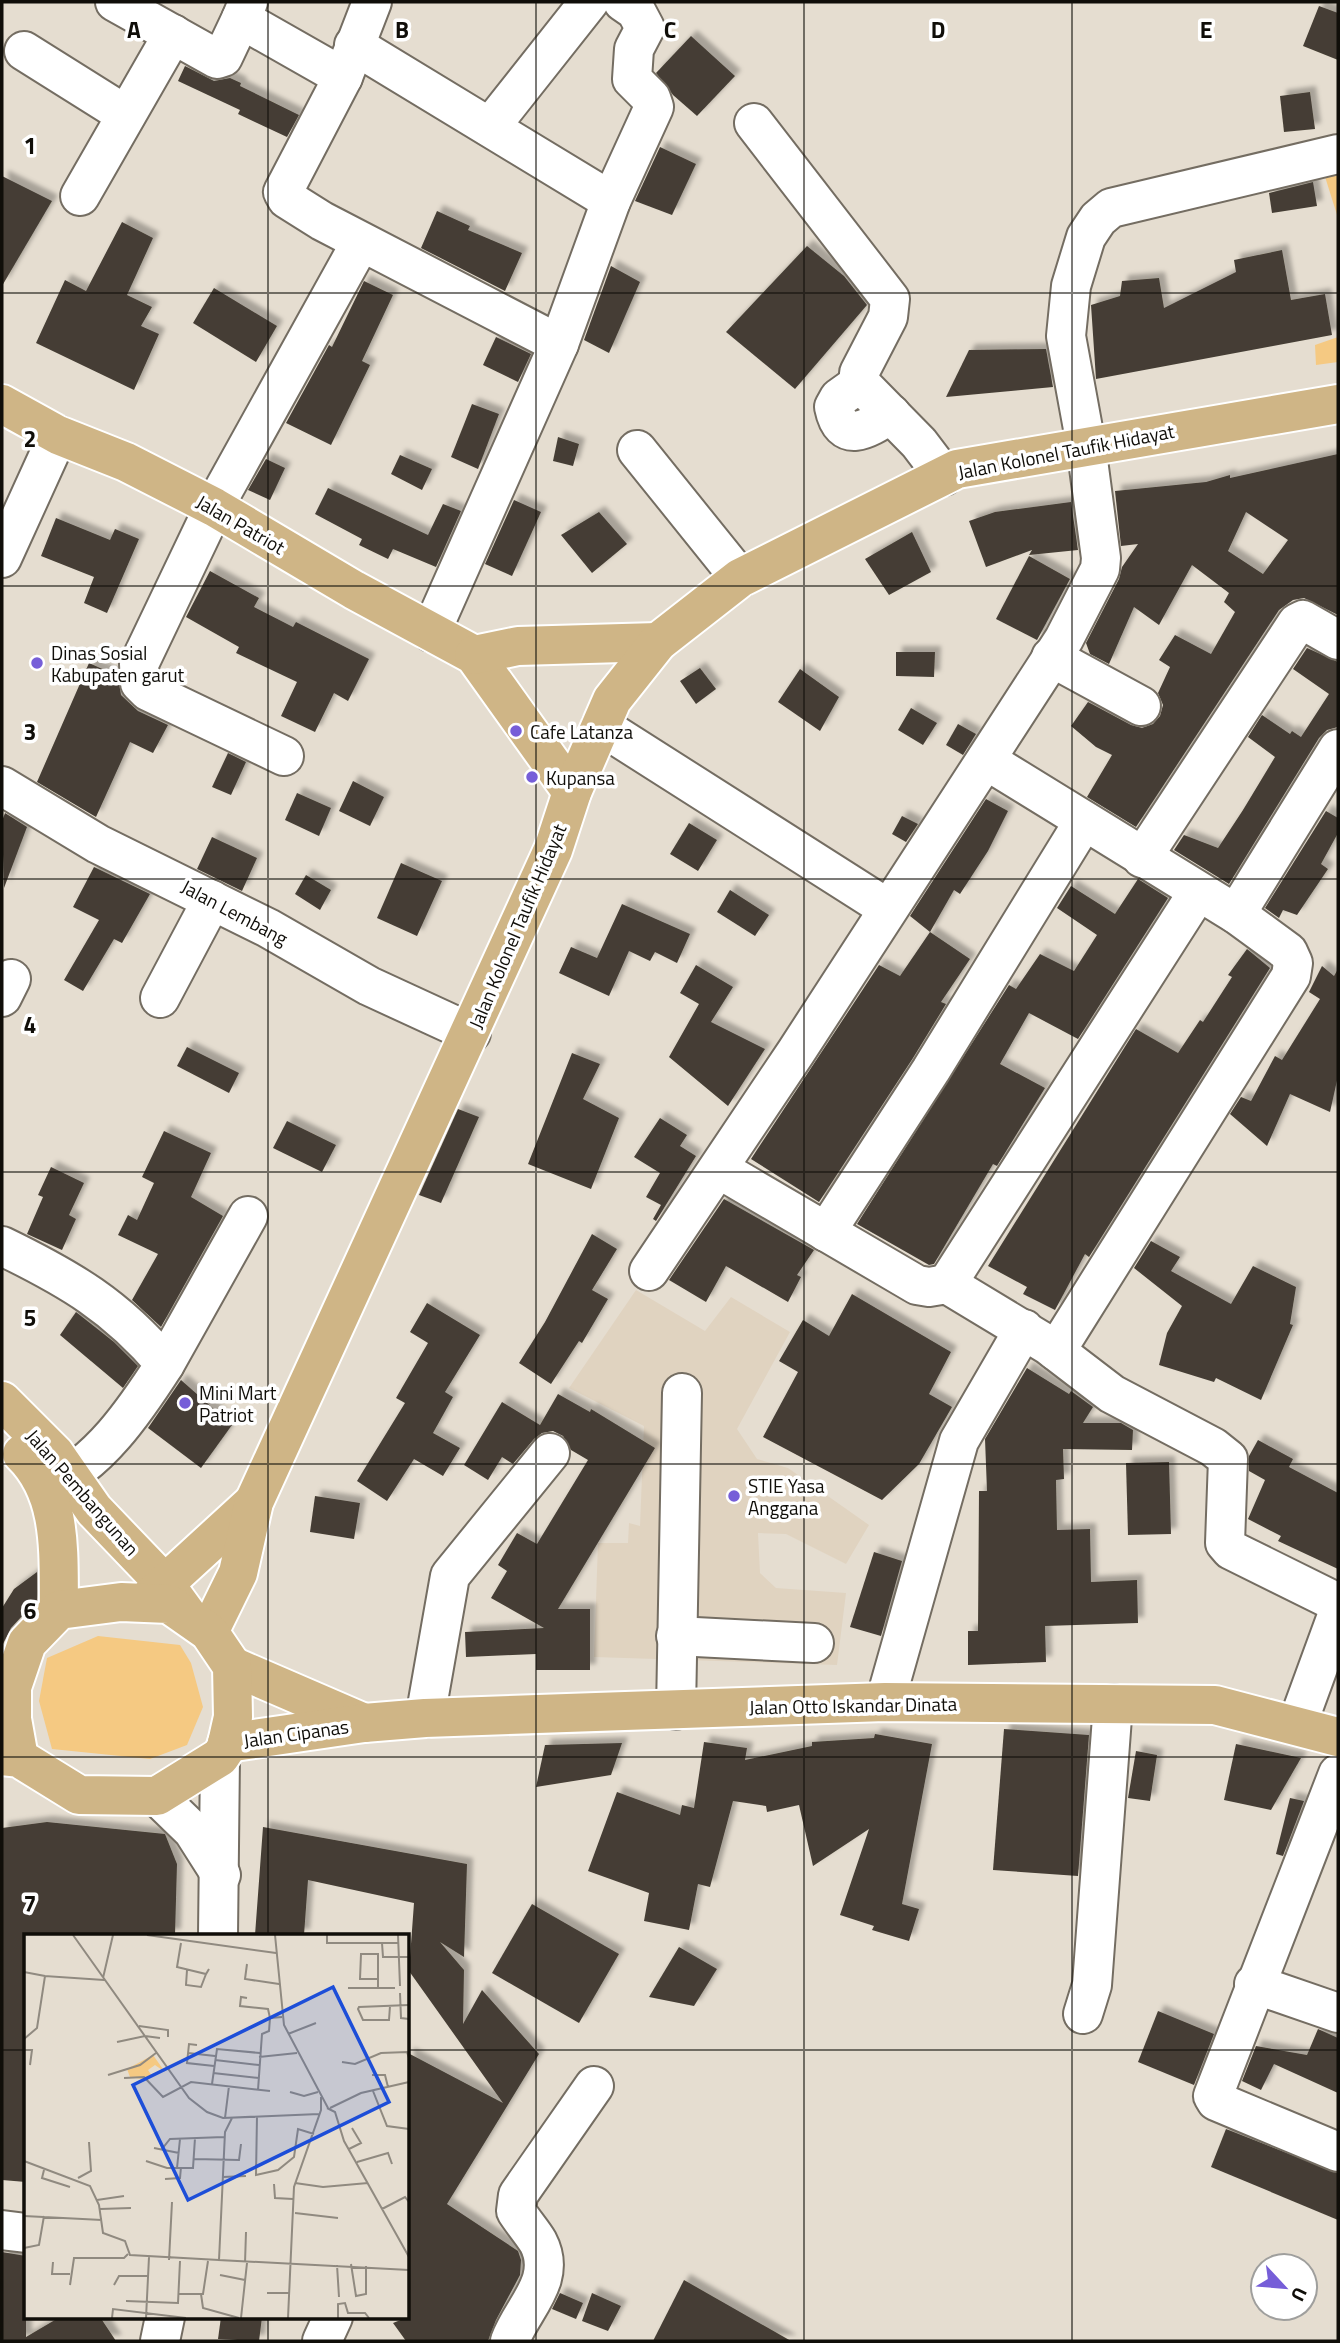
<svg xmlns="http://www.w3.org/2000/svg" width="1340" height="2343" font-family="'Titillium Web',sans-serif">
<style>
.built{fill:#e0d3c0}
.green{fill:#f5c982}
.building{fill:#453e34;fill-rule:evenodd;filter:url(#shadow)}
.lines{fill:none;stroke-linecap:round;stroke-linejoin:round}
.minor-casing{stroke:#746d62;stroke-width:42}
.major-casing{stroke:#fff;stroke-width:42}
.minor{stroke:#fff;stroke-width:38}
.major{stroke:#cfb586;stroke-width:38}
.grid{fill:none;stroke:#100e09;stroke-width:2;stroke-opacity:0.55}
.poi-dot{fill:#765ed8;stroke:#fff;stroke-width:2.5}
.labels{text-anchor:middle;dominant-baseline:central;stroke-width:7;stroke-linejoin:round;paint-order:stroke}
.street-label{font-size:19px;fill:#100e09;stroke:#fff}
.poi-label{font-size:19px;fill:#100e09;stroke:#fff;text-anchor:start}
.inset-road{fill:none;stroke:#908a80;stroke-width:2}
.view{fill:#1d4ed8;fill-opacity:0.15;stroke:#1d4ed8;stroke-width:3.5}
.inset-edge{fill:none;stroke:#100e09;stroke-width:3.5}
.grid-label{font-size:23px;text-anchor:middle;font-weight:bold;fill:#100e09;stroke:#fff;stroke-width:7;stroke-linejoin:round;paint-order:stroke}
</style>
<defs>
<filter id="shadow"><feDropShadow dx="6" dy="-6" stdDeviation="2" flood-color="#0004"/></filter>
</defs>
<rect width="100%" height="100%" fill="#e5ddd0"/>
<!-- built -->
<path class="built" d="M636,1290L705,1331L731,1297L790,1332L737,1429L757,1459L788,1468L869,1525L846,1564L786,1534L758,1533L760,1573L776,1588L846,1593L837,1665L594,1657L598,1543H628L629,1523L640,1526L644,1426L569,1388Z"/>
<!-- green -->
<g class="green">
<path d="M1338,157V218L1321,164Z"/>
<path d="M1338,337V362L1316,365L1315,345Z"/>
<path d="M98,1636L180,1645L191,1663L203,1707L187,1745L150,1759L52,1749L39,1701L47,1658Z"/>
</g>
<!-- building -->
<g class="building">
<path d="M1319,6L1338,13V60L1303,46Z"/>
<path d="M691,36L735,76L697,116L673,95L656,73Z"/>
<path d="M185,66L214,81L230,78L241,83L240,86L299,115L287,137L238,114L240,110L178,81Z"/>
<path d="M1310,92L1315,129L1284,132L1280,96Z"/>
<path d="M660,147L696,164L672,215L635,201Z"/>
<path d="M2,176L52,201L2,286Z"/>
<path d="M1313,182L1317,206L1272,213L1269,193Z"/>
<path d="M437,211L470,226L468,230L522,253L505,291L421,248Z"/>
<path d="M122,222L153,238L127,295L152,307L141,326L159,334L134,390L36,343L65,280L86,291Z"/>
<path d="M807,246L844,276L867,305L795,389L726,332Z"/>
<path d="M1282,250L1291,300L1325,294L1332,335L1096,379L1091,305L1120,296L1122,281L1159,278L1164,308L1236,272L1234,260Z"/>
<path d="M611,266L640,282L609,353L584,340Z"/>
<path d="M364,281L393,295L362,361L370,365L331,445L286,423L329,345L332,347Z"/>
<path d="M214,288L277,326L256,362L193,323Z"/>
<path d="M496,337L531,354L518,382L483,365Z"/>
<path d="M1046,349L1053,387L946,397L969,350Z"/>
<path d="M472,404L499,414L478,469L451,457Z"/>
<path d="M558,437L579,444L573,466L553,461Z"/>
<path d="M1338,454V615L1304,598L1293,600L1279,610L1136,827L1087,797L1112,755L1096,747L1071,726L1088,702L1131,725L1142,728L1153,724L1160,716L1163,705L1158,693L1170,667L1159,660L1175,635L1211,654L1235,612L1224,602L1229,593L1192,565L1159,625L1134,607L1109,664L1090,654L1086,643L1119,579L1122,567L1138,544L1121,546L1115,491L1206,482L1230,475V478ZM1246,512L1288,540L1263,574L1228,551Z"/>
<path d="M400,455L432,469L422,490L391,474Z"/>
<path d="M266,459L285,468L270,500L248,490Z"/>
<path d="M328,488L428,535L443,504L461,511L436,567L393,549L388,559L359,545L362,539L315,514Z"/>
<path d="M514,500L541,512L512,576L485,564Z"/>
<path d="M1071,502L1078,550L1029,555L1032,550L986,567L969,521L995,512Z"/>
<path d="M599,512L627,544L592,573L561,535Z"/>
<path d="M56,518L110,540L115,529L139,539L107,613L84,603L94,577L41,556Z"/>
<path d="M912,532L931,572L889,595L865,559Z"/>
<path d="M1029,556L1070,579L1037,640L996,619Z"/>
<path d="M210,571L259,598L254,607L293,627L296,622L369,659L348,701L334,693L315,732L281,716L297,682L236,653L239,647L186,617Z"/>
<path d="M1307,648L1338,662V727L1327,730L1319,738L1229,884L1174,850L1184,835L1218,848L1243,810L1275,757L1248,737L1262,715L1290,734L1292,731L1301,737L1329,694L1293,669Z"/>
<path d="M896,652H935L934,677L896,676Z"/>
<path d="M89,663L118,676L121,695L138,711L168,725L153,753L130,742L96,817L37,782Z"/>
<path d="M700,668L716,689L696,704L680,681Z"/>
<path d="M800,669L839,697L820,731L778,702Z"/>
<path d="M911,708L937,723L923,745L898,730Z"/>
<path d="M958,724L976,734L963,755L946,745Z"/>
<path d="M228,753L246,762L231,795L212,787Z"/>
<path d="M353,781L384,797L370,826L339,811Z"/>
<path d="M297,793L331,808L319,836L285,820Z"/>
<path d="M986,799L1008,811L988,851L960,894L954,890L930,932L910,916Z"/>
<path d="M1326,811L1338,818V833L1321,864L1328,869L1297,915L1283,910L1279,918L1265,908Z"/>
<path d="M5,813L27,827L4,888L2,821Z"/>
<path d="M902,816L918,824L906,842L892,834Z"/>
<path d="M689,823L717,840L698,871L670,854Z"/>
<path d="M212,837L257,858L242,891L197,869Z"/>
<path d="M401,863L442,881L417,936L377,918Z"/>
<path d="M94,867L150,894L122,943L114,939L83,991L64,980L99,920L73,907Z"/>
<path d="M306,875L331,890L320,910L295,894Z"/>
<path d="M1138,879L1168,898L1078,1039L1029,1013L1000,1064L1045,1088L997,1166L993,1164L934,1264L929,1265L857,1224L1009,985L1016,989L1040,954L1074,971L1097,935L1057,908L1071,886L1115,914Z"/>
<path d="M730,890L769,915L755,936L717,912Z"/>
<path d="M622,904L690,934L677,963L655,952L650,961L629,951L609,996L559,973L571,947L597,958Z"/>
<path d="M930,932L970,959L941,1002L946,1004L913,1058L819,1202L751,1159L879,965L900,976Z"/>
<path d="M1247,949L1270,968L1089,1257L1085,1254L1055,1310L1023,1294L1027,1287L988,1266L1136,1029L1178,1053L1200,1020L1203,1022L1232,977L1228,975Z"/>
<path d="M696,965L733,987L711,1022L765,1049L728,1106L669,1057L699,1004L680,993Z"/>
<path d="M1322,966L1334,976L1338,969V1076L1330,1112L1290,1094L1267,1146L1230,1114L1241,1097L1251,1101L1275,1056L1282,1060L1320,999L1309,992Z"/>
<path d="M187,1047L239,1073L229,1093L177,1066Z"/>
<path d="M572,1053L600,1064L583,1099L619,1118L591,1189L528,1164Z"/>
<path d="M458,1109L479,1117L441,1203L419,1195Z"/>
<path d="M660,1118L687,1135L680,1146L696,1156L656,1221L653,1219L661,1205L646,1197L660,1173L634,1157Z"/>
<path d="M287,1121L336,1145L322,1172L273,1148Z"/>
<path d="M164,1131L211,1153L191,1197L223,1216L161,1327L132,1300L158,1254L118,1235L128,1215L137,1220L154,1183L142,1177Z"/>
<path d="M51,1167L84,1183L69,1215L76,1219L62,1250L27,1234L43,1197L38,1195Z"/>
<path d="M724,1199L814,1250L797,1275L801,1277L788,1302L726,1266L706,1302L669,1280Z"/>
<path d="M592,1234L617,1249L592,1290L608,1299L582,1343L579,1341L551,1384L519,1363L545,1322Z"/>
<path d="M1151,1241L1180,1257L1171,1271L1231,1304L1253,1266L1296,1287L1290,1324L1293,1325L1261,1400L1216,1378L1214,1382L1159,1365L1167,1333L1182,1306L1134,1268Z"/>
<path d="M852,1294L951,1352L929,1394L952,1407L919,1464L882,1500L763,1437L798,1372L779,1361L803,1320L829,1336Z"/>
<path d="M427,1303L480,1335L445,1392L453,1397L433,1433L460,1448L443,1476L414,1459L387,1501L357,1481L405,1403L396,1398L428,1343L410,1332Z"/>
<path d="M76,1312L114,1342L138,1366L123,1388L60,1335Z"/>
<path d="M1027,1368L1069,1394L1071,1391L1093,1407L1083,1423H1121L1133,1430L1132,1450L1063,1449L1064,1479L1056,1480L1057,1530L1090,1529L1091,1582L1137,1580L1138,1623L1045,1626L1046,1662L968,1665V1631H978L979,1491H987L985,1439Z"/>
<path d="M181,1380L232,1425L201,1468L148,1428Z"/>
<path d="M558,1394L590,1412L591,1409L655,1448L558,1609H590V1670H536V1654L466,1657L465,1632L544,1628L491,1598L507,1571L498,1565L517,1533L537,1544L588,1460L571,1450L563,1436L553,1431L542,1433L534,1439L513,1464L502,1457L488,1480L464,1465L502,1402L540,1425Z"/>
<path d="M1258,1440L1293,1459L1289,1467L1338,1493V1569L1278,1541L1281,1536L1248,1519L1265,1480L1249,1471V1456Z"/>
<path d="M1169,1462L1171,1534L1128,1535L1126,1463Z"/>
<path d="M315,1496L360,1503L354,1539L310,1532Z"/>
<path d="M874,1552L902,1561L881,1636L850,1627Z"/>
<path d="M37,1572V1600L11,1628L2,1646V1608L14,1589Z"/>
<path d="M1004,1729L1089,1735L1078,1876L993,1870Z"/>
<path d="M875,1734L932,1744L902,1904L919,1909L909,1941L872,1930L874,1926L840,1915L869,1829L813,1866L799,1805L767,1812L766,1806L733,1801L710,1887L698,1884L689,1930L644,1921L649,1893L588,1871L617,1792L680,1815L682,1805L694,1808L704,1742L747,1748L745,1760L812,1746V1742L874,1738Z"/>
<path d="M622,1743L611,1775L536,1787L545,1745Z"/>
<path d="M1236,1744L1301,1758L1271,1810L1224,1800Z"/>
<path d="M1136,1751L1157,1755L1150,1801L1128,1798Z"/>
<path d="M1290,1798L1304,1801L1283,1856L1276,1854Z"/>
<path d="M47,1822L165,1834L177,1864L175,1935H26V2182L2,2180V1828Z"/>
<path d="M263,1827L467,1864L464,1957L440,1942L464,1970L463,2024L482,1990L539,2054L447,2204L518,2251L521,2260L520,2275L496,2320L488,2341H406L393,2323L408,2317V2053L503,2103L409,1971L414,1903L308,1880L304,1935H255Z"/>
<path d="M532,1904L619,1954L579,2023L492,1973Z"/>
<path d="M679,1947L717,1969L694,2006L649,1997Z"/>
<path d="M1158,2011L1214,2034L1194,2085L1138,2062Z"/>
<path d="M1318,2029L1338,2038V2093L1274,2064L1261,2090L1242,2081L1256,2046L1307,2055Z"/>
<path d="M1226,2129L1338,2173V2220L1211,2167Z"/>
<path d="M2,2252L26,2256V2337L60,2317H100L116,2341H2Z"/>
<path d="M684,2280L791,2341H653Z"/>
<path d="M560,2293L583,2303L576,2319L552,2309Z"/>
<path d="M592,2293L621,2306L608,2331L582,2321Z"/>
<path d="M221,2317H262L259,2341L218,2339Z"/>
</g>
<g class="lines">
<defs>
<g id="minor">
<path d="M115,2L217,59L223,57L241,19"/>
<path d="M248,2L241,19L343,77"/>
<path d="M372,2L343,77L283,192L287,199L322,221L559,344"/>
<path d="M354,45L611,201"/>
<path d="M24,51L126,115"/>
<path d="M754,123L890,299L888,317L859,373L860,383L919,443L944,476"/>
<path d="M490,127L589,2"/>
<path d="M80,196L173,34"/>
<path d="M860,383L839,398L834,407C842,447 869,428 891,414"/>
<path d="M637,450L740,578"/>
<path d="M2,558L58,435"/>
<path d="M431,632L559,344L611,201L654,107L651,98L632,79L634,49L645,28L636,11L623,2"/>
<path d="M1051,657L1141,706"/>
<path d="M601,726L887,908"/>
<path d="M284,756L148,691L140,683L139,664L214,507L361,242"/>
<path d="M986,760L1236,914L1288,952L1293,963L1291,976L1056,1351"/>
<path d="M2,786L98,844L268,928L369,986L471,1033"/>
<path d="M1142,858L1297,623L1303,620L1338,640"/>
<path d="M1236,914L1338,749"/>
<path d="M2,997L11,979"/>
<path d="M160,998L212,900"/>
<path d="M719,1169L917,1285L929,1287L947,1284L1048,1345L1112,1394L1213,1447L1228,1459L1225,1543L1231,1550L1338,1603"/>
<path d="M826,1232L931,1070L1084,821"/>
<path d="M2,1246C70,1279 116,1306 165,1364C136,1409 98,1466 47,1486"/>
<path d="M649,1271L796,1052L1064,639L1100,569L1101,558L1086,445L1066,336L1071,286L1086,237L1098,219L1111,208L1338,154"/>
<path d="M947,1284L1198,892"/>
<path d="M165,1364L248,1216"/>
<path d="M676,1636L814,1643"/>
<path d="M885,1702L959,1441L1024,1329"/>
<path d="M676,1710L682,1393"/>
<path d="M425,1718L450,1576L550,1453"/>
<path d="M1297,1725L1338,1613"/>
<path d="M1338,1774L1213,2096L1216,2101L1338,2152"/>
<path d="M157,1796L193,1831L221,1875"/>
<path d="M218,1935L220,1757"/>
<path d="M1254,1984L1338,2013"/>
<path d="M1083,2014L1092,1985L1113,1704"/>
<path d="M2,2230L26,2233"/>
<path d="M160,2341L165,2317"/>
<path d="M322,2341L333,2317"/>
<path d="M510,2341C522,2308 558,2280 538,2242C532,2232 523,2222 516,2211L518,2195L594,2086"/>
</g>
<g id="major">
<path d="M2,404L58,435L126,462L214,507L354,590L474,655L572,792"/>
<path d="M474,655L518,646L658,642"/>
<path d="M2,1401L55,1454L94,1510L164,1583L188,1616"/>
<path d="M22,1454C64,1495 58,1556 59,1610"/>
<path d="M147,1600L254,1502"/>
<path d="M209,1632L238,1573L254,1502L553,850L572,792L612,700L658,642L740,578L957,469L1338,404"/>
<path d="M232,1666L364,1723"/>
<path d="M227,1743L364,1723L425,1718L885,1702L1215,1705L1338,1737"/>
<path d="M2,1756L19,1758L79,1795L157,1796L220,1757L226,1748L233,1717L232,1666L209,1632L169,1604L121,1602L59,1610L27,1643L12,1687V1719L19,1758"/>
</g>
</defs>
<!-- minor casing -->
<use href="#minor" class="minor-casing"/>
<!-- major casing -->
<use href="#major" class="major-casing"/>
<!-- minor -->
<use href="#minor" class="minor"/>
<!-- major -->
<use href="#major" class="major"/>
</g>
<!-- grid -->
<path class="grid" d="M268,2V1935M536,2V2341M804,2V2341M1072,2V2341M2,293H1338M2,586H1338M2,879H1338M2,1172H1338M2,1464H1338M2,1757H1338M2,2050H26M408,2050H1338M268,2317V2341"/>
<!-- markers -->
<g class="poi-dot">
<circle cx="37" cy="663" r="7"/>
<circle cx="516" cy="731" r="7"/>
<circle cx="532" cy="777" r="7"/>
<circle cx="185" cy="1403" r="7"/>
<circle cx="734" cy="1496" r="7"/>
</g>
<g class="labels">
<!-- street labels -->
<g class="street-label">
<text transform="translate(1066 451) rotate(-11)">Jalan Kolonel Taufik Hidayat</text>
<text transform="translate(241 524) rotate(30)">Jalan Patriot</text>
<text transform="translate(235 912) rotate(28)">Jalan Lembang</text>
<text transform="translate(517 926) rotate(-67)">Jalan Kolonel Taufik Hidayat</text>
<text transform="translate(83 1492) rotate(49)">Jalan Pembangunan</text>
<text transform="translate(853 1705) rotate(-1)">Jalan Otto Iskandar Dinata</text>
<text transform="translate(296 1733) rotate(-8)">Jalan Cipanas</text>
</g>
<!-- poi labels -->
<g class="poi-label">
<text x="51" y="652">Dinas Sosial<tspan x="51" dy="22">Kabupaten garut</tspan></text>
<text x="530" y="731">Cafe Latanza</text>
<text x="546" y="777">Kupansa</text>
<text x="199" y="1392">Mini Mart<tspan x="199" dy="22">Patriot</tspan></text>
<text x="748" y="1485">STIE Yasa<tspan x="748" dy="22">Anggana</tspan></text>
</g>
</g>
<!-- overview -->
<g transform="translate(24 1934)">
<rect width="385" height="385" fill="#e5ddd0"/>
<path d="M129,121L141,138L131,131L124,136L128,142L123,146L106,143L103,135Z" fill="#f5c982"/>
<path class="inset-road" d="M49,1L165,164L183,178L199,184L295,180M123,1L252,19M251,1L260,91L304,174M303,1V9H374M374,1L376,52M157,9L153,33L182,40L185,35M358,9L359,23H385M223,30L221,45L255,50M163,36L162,51L177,53L182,40M0,38L21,42M79,44L89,1M353,45H336L337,20H354V54M324,54H371M376,59L377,84L385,85M223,64L217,63L216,72L244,75L246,84M366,72L365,86H339L334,75L335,73L385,71M115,92L144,96V103M264,100L292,89M0,105L13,94L21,42L80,46M93,108L121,102L136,104M173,111L165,110L163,129L190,132M0,116H8L6,131M164,119L191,122M235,123L273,119M191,126L235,131M318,128L331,130L357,119L383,118L385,124M189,139L235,144M84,141L116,131L132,119M348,141H361L364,153M100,144L120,143L139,163L167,148L246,157M188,150L193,115L236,119M234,156L238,100L245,97L246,84L258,83M349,157L363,192L385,195M266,158L280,162L294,158M303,174L311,178L320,207L385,323M306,174L337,159L385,148M233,182L232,241L254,236L270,223L274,195L290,200M201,184L205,152M208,184L201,198L195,326L385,336M130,214L155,219M138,215L146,205L200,203M325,215L337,209L328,194M170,225L215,226L217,210M0,227L66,252L75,271L79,299L101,307L106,321L195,326M122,227L143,234H169L171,204M333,228L364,219L368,230M153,234L156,205M20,236L18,244L46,253M199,243L222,242M54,244L67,237L65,208M141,245L156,244L157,233M271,249L299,253L344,249M250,250L251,264L269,265M73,266L100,262M76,275L107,274M358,275L381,263L385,268M271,279L314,284M0,282L78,286M0,314L15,311L20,282M145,326L148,268M29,328L28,340H46M221,329L222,298M327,330L332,362L342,360V332M313,331L315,363M196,341L221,346M46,351L50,324H100L104,320M90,351L95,342H124M243,359H265M154,360H179L184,327M177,360L179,374L215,384M102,367L154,369L156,327M88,384L89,375L162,384M122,384L125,323M217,384L223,329M264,384L270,253L297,176V163M314,384V370L321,369L324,379H341L345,384"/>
<path class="view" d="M309,53L365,168L164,266L109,151Z"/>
<rect width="385" height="385" class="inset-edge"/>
</g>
<g class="grid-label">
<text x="134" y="38">A</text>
<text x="402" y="38">B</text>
<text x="670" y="38">C</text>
<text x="938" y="38">D</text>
<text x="1206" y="38">E</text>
<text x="30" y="154">1</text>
<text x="30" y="447">2</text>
<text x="30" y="740">3</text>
<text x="30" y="1033">4</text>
<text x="30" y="1326">5</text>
<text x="30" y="1619">6</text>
<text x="30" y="1912">7</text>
</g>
<!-- border -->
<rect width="1340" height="2343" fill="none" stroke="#100e09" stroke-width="7"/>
<!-- north arrow -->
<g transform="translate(1284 2287) rotate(116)"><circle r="33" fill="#ffffff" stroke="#9f9f9d" stroke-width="2"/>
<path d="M0-5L12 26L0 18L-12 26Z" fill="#765ed8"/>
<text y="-10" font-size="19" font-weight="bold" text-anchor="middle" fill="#100e09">U</text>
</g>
</svg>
